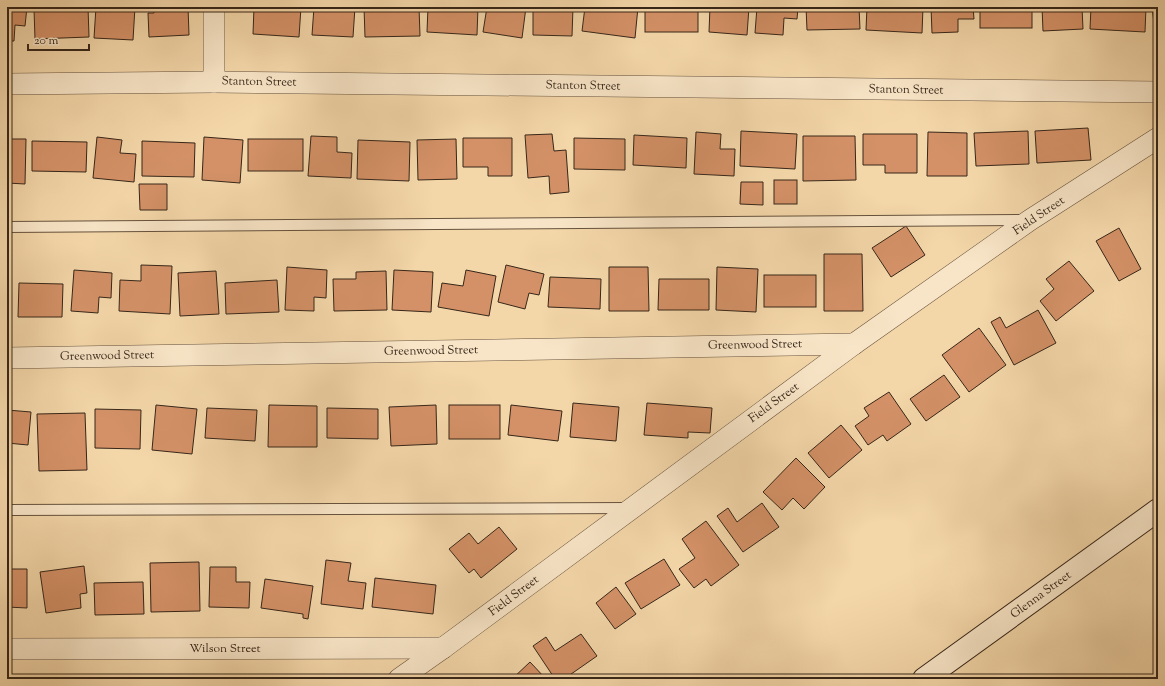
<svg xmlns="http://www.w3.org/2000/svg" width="1165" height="686" font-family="'Sorts Mill Goudy',serif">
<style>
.building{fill:#d49167;stroke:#362619}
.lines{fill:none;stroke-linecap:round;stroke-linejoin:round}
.service-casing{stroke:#66523d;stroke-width:12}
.minor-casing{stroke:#66523d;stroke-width:22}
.secondary-casing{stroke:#362619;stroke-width:24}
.service{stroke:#f8e5c7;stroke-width:10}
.minor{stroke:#f8e5c7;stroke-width:21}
.secondary{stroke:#f8e5c7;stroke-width:22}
.labels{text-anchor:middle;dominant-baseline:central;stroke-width:3;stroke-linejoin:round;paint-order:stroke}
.street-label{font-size:12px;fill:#362619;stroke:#f8e5c7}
</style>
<rect width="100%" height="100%" fill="#f4d7a9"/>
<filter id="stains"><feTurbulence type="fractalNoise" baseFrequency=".005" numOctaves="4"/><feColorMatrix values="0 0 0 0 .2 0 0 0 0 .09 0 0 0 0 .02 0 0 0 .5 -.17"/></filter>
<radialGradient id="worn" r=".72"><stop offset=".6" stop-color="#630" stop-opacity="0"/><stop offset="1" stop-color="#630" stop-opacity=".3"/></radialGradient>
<!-- building -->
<g class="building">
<path d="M7,7H27L25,26L15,25L14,41H7Z"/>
<path d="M59,7H88L89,37L35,39L34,9L59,8Z"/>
<path d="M96,7H135L133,40L94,38Z"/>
<path d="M154,7H188L189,35L149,37L148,13H154Z"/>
<path d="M254,7H301L299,37L253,34Z"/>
<path d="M314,7H355L353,37L312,35Z"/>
<path d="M364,7H419L420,36L365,37Z"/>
<path d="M428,7H478L477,35L427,32Z"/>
<path d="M487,7H526L522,38L483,32Z"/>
<path d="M533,7H573L572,36L533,35Z"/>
<path d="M585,7H638L635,38L582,31Z"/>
<rect x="645" y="7" width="53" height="25"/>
<path d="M710,7H749L747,35L709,32Z"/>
<path d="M757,7H798L797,19L784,18L783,35L755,33Z"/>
<path d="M806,7H859L860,29L807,30Z"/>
<path d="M867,7H923L922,33L866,30Z"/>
<path d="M931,7H973L974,19H958V32L932,33Z"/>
<rect x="980" y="7" width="52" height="21"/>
<path d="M1042,7H1082L1083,29L1043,31Z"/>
<path d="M1091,7H1146L1145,32L1090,29Z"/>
<path d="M1152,7H1158V31H1155Z"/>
<path d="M1088,128L1091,160L1037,163L1035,131Z"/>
<path d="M741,131L797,134L795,169L740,166Z"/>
<path d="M1028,131L1029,164L976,166L974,133Z"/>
<path d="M696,132L721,134L720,149H735L734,176L694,174Z"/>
<path d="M928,132L967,133V176H927Z"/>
<path d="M552,134L554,151L566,150L569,192L550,194L549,176L528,178L525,135Z"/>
<path d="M863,134H917V173H885V165H863Z"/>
<path d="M634,135L687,138L686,168L633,165Z"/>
<path d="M311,136L337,137V152L352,153L351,178L308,176Z"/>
<path d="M803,136H855L856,180L803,181Z"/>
<path d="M97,137L122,140L120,153L136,154L134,182L93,178Z"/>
<path d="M204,137L243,140L240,183L202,180Z"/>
<path d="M463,138H512V176H488V167H463Z"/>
<path d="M574,138L625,139V170L574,169Z"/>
<path d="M7,139H26L25,184L7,183Z"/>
<rect x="248" y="139" width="55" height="32"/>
<path d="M456,139L457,179L418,180L417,140Z"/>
<path d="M358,140L410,142L409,181L357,179Z"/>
<path d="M32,141L87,142L86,172L32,171Z"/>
<path d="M142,141L195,143L194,177L142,176Z"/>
<rect x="774" y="180" width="23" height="24"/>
<path d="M741,182H763V205L740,204Z"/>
<path d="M139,184H167V210H140Z"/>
<path d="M906,226L925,255L891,277L872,248Z"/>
<path d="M1119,228L1141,269L1119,281L1096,241Z"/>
<path d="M824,254H862L863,311H824Z"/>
<path d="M1069,261L1094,291L1056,321L1040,301L1054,289L1046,279Z"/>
<path d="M141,265L172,266L170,314L119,311L120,280L141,281Z"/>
<path d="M506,265L544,274L539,295L529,293L525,309L498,302Z"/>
<path d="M287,267L327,270L326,298L314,297V311L285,310Z"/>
<path d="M609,267H648L649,311H609Z"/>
<path d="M717,267L758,269L756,312L716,310Z"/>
<path d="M74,270L112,273L111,298L99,297L98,313L71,311Z"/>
<path d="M394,270L433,272L431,312L392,310Z"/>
<path d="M466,270L496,276L489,316L438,307L442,283L463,286Z"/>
<path d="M216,271L219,314L180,316L178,273Z"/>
<path d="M386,271L387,310L334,311L333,279H356V272Z"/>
<rect x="764" y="275" width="52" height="32"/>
<path d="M550,277L601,279L600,309L548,307Z"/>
<path d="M659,279H709V310H658Z"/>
<path d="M277,280L279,312L226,314L225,283Z"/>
<path d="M19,283L63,284L62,317H18Z"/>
<path d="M1038,310L1056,343L1014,365L991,322L1000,317L1006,328Z"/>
<path d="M979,328L1006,365L969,392L942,355Z"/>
<path d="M944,375L960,397L926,421L910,399Z"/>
<path d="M889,392L911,424L887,441L883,435L868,445L855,426L869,416L864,408Z"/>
<path d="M573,403L619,407L616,441L570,437Z"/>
<path d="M647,403L712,408L710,433L688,432V438L644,435Z"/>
<path d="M156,405L197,409L192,454L152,450Z"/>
<path d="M269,405L317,406V447H268Z"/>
<path d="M436,405L437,444L391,446L389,407Z"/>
<rect x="449" y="405" width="51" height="34"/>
<path d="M511,405L562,411L558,441L508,435Z"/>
<path d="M207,408L257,410L255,441L205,438Z"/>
<path d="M327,408L378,409V439L327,438Z"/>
<path d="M95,409L141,410L140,449L95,448Z"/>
<path d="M7,410L31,412L28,445L7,443Z"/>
<path d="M85,413L87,470L39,471L37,414Z"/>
<path d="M841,425L862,450L829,478L808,453Z"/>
<path d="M796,458L825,487L804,509L793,498L782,510L763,492Z"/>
<path d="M762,503L779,527L743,552L717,516L728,508L737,522Z"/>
<path d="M706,521L739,565L711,586L706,579L694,588L679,569L695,558L682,539Z"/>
<path d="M499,527L517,549L481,578L474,569L469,573L449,549L469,533L478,544Z"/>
<path d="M664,559L680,585L641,609L625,583Z"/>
<path d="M326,560L351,563L348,581L366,583L363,609L321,604Z"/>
<path d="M199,562L200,611L151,612L150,563Z"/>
<path d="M84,566L87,593L80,594L81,608L46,613L40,572Z"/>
<path d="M210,567H236V582H250L249,608L209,607Z"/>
<path d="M7,569H27V608L7,607Z"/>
<path d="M375,578L436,585L433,614L372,607Z"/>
<path d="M265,579L313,586L308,619L303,618V614L261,608Z"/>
<path d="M143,582L144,614L95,615L94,583Z"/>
<path d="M616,587L636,614L615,629L596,603Z"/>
<path d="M581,634L597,656L564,679H555L533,646L546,637L555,651Z"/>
<path d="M530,662L546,679H512Z"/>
</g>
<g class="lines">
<defs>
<g id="service">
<path d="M7,227L1024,220"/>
<path d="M7,510L628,508"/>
</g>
<g id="minor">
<path d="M214,82V7"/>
<path d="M7,84L214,82L1158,92"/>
<path d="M7,358L854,344"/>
<path d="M7,649L443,648"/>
<path d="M399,679L443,648L854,344L1030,220L1158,138"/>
</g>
<path id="secondary" d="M924,679L1158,510"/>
</defs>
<!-- service casing -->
<use href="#service" class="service-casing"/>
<!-- minor casing -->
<use href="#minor" class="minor-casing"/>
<!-- secondary casing -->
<use href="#secondary" class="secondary-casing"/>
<!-- service -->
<use href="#service" class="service"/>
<!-- minor -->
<use href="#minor" class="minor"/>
<!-- secondary -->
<use href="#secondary" class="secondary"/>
</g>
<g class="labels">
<!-- street labels -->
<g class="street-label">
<text transform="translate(259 82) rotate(1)">Stanton Street</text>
<text transform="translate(583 86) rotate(1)">Stanton Street</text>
<text transform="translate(906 90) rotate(1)">Stanton Street</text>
<text transform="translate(1039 216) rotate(-34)">Field Street</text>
<text transform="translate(755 345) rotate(-1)">Greenwood Street</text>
<text transform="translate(431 351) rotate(-1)">Greenwood Street</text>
<text transform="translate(107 356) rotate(-1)">Greenwood Street</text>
<text transform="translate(774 403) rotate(-36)">Field Street</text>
<text transform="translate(1041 595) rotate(-36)">Glenna Street</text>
<text transform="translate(514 596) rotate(-37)">Field Street</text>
<text x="225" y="649">Wilson Street</text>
</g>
</g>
<!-- margin -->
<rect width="1165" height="686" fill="none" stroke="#f4d7a9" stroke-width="24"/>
<rect x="8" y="8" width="1149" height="670" fill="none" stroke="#362619" stroke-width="2"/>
<rect x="12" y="12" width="1141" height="662" fill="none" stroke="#362619"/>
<!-- scale -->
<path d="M28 44v6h61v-6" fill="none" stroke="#362619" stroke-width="2"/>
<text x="34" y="44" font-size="12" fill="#362619" stroke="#f8e5c7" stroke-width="3" paint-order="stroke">20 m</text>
<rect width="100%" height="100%" filter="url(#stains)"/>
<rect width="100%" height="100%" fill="url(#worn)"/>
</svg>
